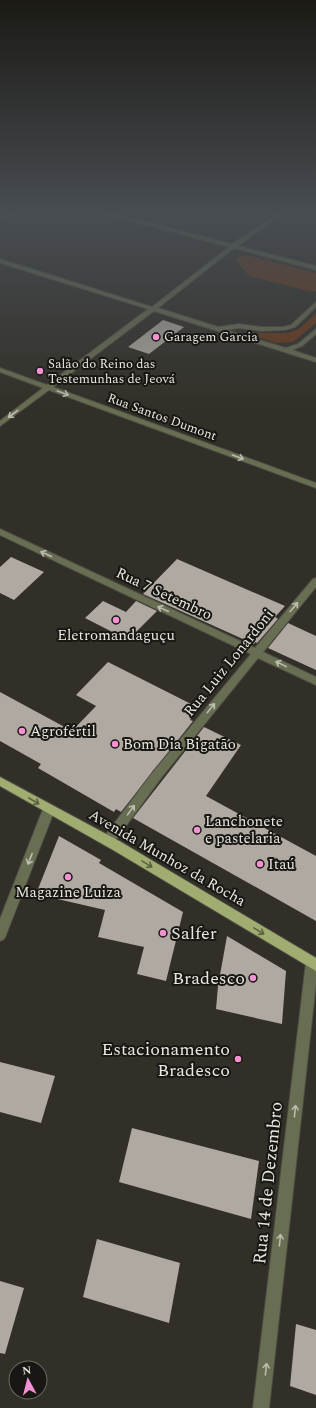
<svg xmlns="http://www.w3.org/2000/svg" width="316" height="1408" font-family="Spectral,serif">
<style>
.green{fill:#6b3818}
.building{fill:#b0a9a1}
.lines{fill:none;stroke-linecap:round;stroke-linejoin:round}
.minor-casing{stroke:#4e4c45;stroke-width:2}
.major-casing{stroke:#4e4c45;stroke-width:2}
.minor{fill:#686e51;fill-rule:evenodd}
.major{fill:#a0ad70;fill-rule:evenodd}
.oneway{stroke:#bbbcaf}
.oneway2{stroke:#5c6242}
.poi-dot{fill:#f491d4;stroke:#181713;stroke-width:1.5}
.labels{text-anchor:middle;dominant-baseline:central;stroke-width:4;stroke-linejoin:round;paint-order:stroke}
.far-poi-label{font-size:13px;fill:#e7e6e1;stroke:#181713;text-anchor:start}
.far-street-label{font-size:13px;fill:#e7e6e1;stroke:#181713}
.street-label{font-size:15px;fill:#e7e6e1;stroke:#181713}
.poi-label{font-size:15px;fill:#e7e6e1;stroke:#181713;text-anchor:start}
.near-poi-label{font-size:18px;fill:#e7e6e1;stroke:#181713;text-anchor:end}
.near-street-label{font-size:18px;fill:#e7e6e1;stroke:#181713}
</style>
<rect width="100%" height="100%" fill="#312f27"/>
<!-- green -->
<g class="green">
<path d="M246,255L316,273V291L313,292L249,276L236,260L239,257Z"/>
<path d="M316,313V323L293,342L276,343L246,333H287L299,329Z"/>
</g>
<!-- building -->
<g class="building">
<path d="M163,320L184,327L149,354L128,347Z"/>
<path d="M11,557L44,572L14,600L0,593V567Z"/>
<path d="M177,559L285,606L275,617L278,619L257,643L255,642L254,644L143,594Z"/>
<path d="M103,601L126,612L136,601L157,611L128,640L85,618Z"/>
<path d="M288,623L316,636V670L268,648Z"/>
<path d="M108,662L199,708L190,720L193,721L121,812L116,809L114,812L38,768L41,764L0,741V692L72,731L96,706L76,695Z"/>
<path d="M204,727L241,745L206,796L316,856V921L133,818Z"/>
<path d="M59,836L101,860L99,863L183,912L166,981L137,974L144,947L98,937L105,910L36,894Z"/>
<path d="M227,936L286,971L282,1024L216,1009L218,986Z"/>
<path d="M0,1062L55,1076L41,1123L0,1112Z"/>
<path d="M132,1128L259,1161L251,1219L119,1182Z"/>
<path d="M97,1239L180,1263L169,1323L83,1297Z"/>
<path d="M0,1281L24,1288L5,1354L0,1353Z"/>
<path d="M296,1324L316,1330V1395L290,1386Z"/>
</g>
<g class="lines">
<defs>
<g id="minor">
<path d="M9,213H15L0,221V217Z"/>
<path d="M105,213H112L232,244L279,213H284L238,246L316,266V270L234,248L158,308L218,327L239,324L261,327H283L291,325L316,302V307L295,327L285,330L261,331L239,328L226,330L286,348L298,344L316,329V334L302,346L292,350L316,358V362L154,311L53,387L316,483V488L49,390L0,426V421L43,388L0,372V368L47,385L148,309L0,263V259L152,307L229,247L105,214Z"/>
<path d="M0,529L255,648L313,579L316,578V587L263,652L316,677V685L258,658L161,778L112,845L108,846L104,845L102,841L104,837L153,772L251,654L0,535Z"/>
<path d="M49,804L53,806L55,809L6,935L4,939L0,941V919L43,809L45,806Z"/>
<path d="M312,956L316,958V983L269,1408H253L306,962L308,958Z"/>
</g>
<path id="major" d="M0,777L121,842L316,958V971L113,850L0,786Z"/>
</defs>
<!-- minor casing -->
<use href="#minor" class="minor-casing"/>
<!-- major casing -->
<use href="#major" class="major-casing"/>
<!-- minor -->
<use href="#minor" class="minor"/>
<!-- major -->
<use href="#major" class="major"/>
</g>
<!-- one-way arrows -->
<defs><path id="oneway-shaft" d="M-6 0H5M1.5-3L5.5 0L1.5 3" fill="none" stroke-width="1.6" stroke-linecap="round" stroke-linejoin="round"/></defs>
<g class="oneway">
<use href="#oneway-shaft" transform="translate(63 393) rotate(20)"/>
<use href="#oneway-shaft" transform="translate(13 414) rotate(143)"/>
<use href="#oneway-shaft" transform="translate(238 457) rotate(20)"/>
<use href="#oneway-shaft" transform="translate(46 554) rotate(-155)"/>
<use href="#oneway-shaft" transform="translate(294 607) rotate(-50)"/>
<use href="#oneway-shaft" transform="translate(163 609) rotate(-155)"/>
<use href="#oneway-shaft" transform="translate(281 664) rotate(-154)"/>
<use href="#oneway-shaft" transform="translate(211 708) rotate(-51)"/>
<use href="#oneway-shaft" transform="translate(131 810) rotate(-54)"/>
<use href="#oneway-shaft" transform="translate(30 859) rotate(111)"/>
<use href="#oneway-shaft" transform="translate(295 1111) rotate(-84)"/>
<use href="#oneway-shaft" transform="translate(280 1240) rotate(-84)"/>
<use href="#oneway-shaft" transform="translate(266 1369) rotate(-84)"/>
</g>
<g class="oneway2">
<use href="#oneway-shaft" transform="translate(34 801) rotate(30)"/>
<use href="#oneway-shaft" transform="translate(147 864) rotate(31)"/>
<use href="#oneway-shaft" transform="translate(259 931) rotate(31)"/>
</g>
<!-- sky -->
<linearGradient id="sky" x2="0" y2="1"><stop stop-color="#1b1a15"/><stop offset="0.52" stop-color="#484d52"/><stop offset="1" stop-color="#484d52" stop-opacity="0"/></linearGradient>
<rect width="316" height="410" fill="url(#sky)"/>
<!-- markers -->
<g class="poi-dot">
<circle cx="156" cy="337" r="4"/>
<circle cx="40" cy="371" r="4"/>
<circle cx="116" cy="620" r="4"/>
<circle cx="22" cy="731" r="4"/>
<circle cx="115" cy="744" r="4"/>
<circle cx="197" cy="830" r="4"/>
<circle cx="260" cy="864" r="4"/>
<circle cx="68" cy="877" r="4"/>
<circle cx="163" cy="933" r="4"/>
<circle cx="253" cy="978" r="4"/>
<circle cx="238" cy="1059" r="4"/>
</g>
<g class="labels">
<!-- far-poi labels -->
<g class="far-poi-label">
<text x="164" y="337">Garagem Garcia</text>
<text x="48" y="364">Salão do Reino das<tspan x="48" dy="15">Testemunhas de Jeová</tspan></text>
</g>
<!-- far-street labels -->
<g class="far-street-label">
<text transform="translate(162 417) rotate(20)">Rua Santos Dumont</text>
</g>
<!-- street labels -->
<g class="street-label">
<text transform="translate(164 594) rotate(25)">Rua 7 Setembro</text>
<text transform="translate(229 663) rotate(-51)">Rua Luiz Lonardoni</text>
<text transform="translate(167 858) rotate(30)">Avenida Munhoz da Rocha</text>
</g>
<!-- poi labels -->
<g class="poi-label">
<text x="116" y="635" text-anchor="middle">Eletromandaguçu</text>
<text x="30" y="731">Agrofértil</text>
<text x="123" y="744">Bom Dia Bigatão</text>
<text x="205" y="821">Lanchonete<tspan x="205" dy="17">e pastelaria</tspan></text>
<text x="268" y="864">Itaú</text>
<text x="68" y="892" text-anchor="middle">Magazine Luiza</text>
</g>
<!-- near-poi labels -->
<g class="near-poi-label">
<text x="171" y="933" text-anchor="start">Salfer</text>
<text x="245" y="978">Bradesco</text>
<text x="230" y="1049">Estacionamento<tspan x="230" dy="21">Bradesco</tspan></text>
</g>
<!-- near-street labels -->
<g class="near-street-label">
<text transform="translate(268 1183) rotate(-84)">Rua 14 de Dezembro</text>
</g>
</g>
<!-- north arrow -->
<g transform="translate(28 1380) rotate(353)"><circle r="19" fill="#181713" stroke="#6b6a65"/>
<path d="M0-3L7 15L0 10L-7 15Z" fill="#f491d4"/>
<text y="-6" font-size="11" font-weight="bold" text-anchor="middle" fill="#e7e6e1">N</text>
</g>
</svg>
